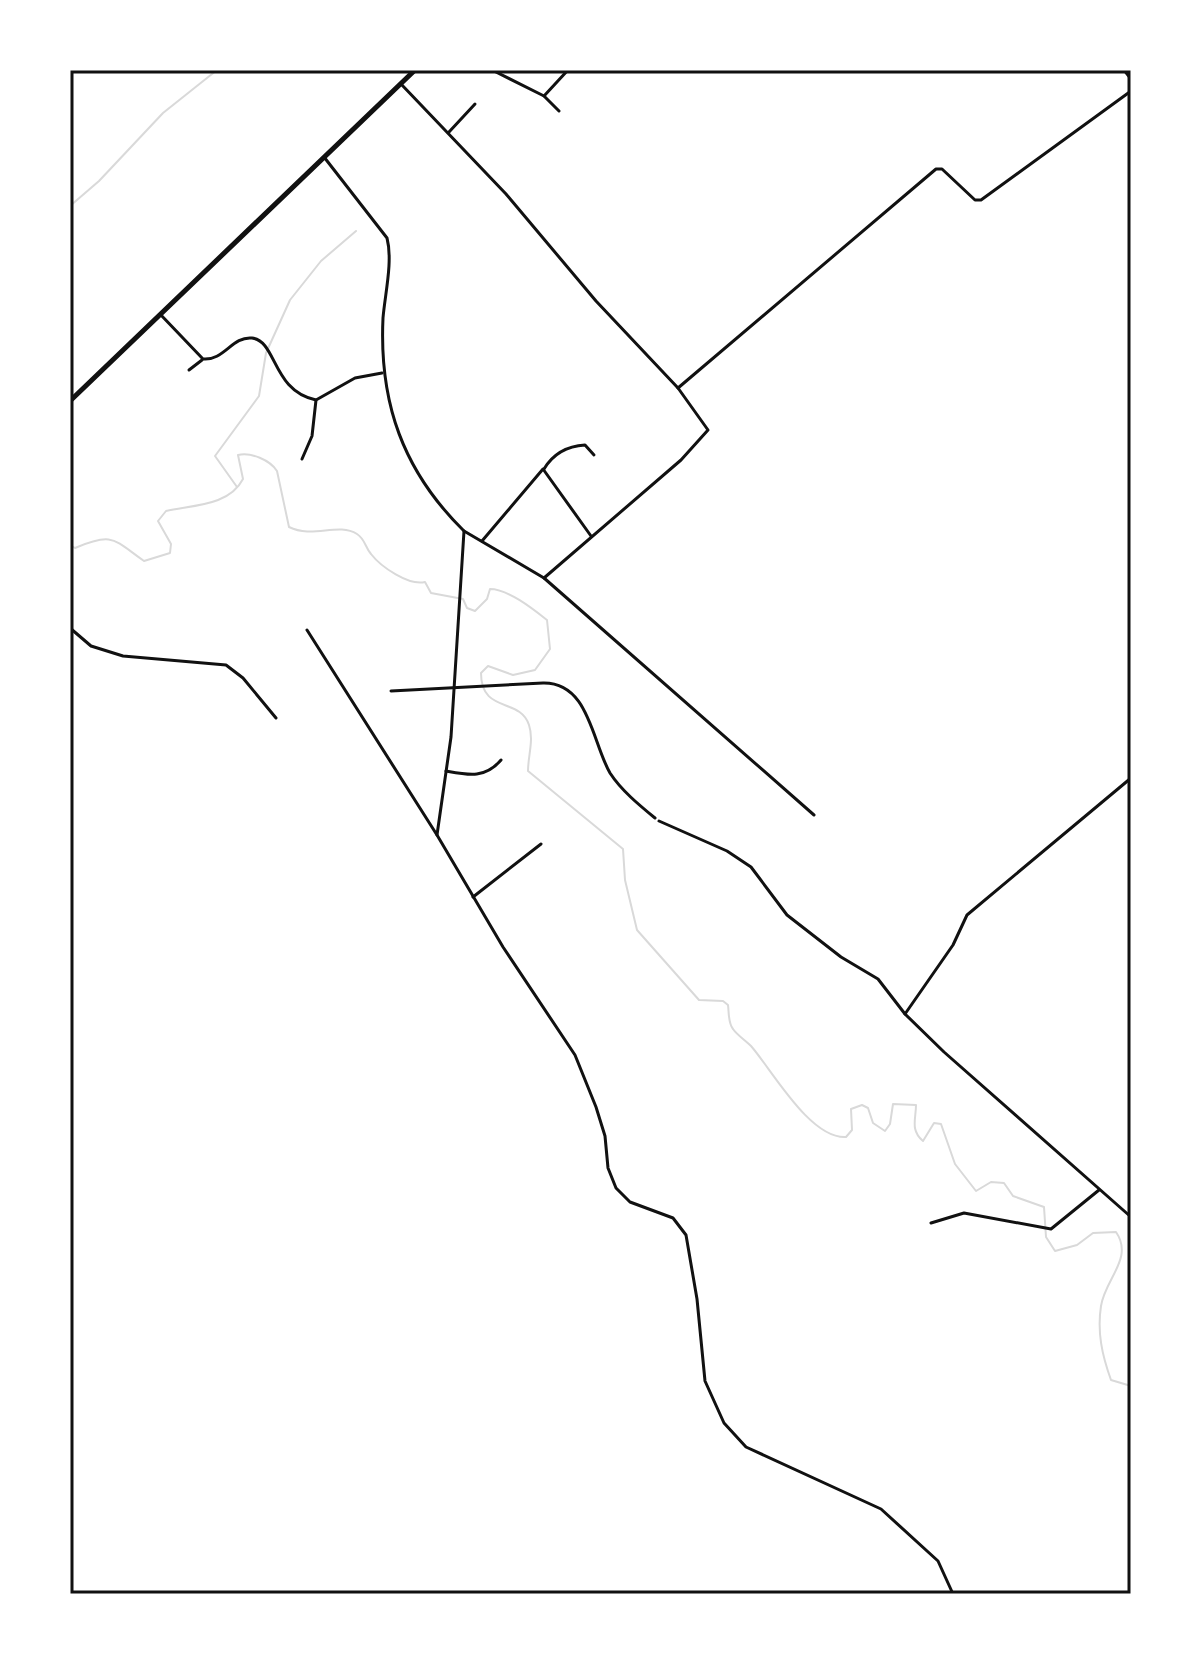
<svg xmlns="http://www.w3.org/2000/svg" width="1201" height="1664" font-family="'IBM Plex Sans',sans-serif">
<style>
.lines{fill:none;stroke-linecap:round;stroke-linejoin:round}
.stream{stroke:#d9d9d9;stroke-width:2}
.minor{stroke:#111;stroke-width:3}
.trunk{stroke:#111;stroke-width:5}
.neatline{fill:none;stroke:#111;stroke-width:3}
</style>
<rect width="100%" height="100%" fill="#fff"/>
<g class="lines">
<!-- stream -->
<g class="stream">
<path d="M70,206L99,181L163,113L217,70"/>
<path d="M237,487L215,456L259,396L266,353L290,300L321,261L356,231"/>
<path d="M70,545L75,548C113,532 113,539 144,561L170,553L171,544L158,521L166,511C193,505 229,506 243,479L238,455C251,452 270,460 277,471L289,527C313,539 338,522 357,534C365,539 365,547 371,554C381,567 409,586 425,582L431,593L463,599L467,608L475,611L487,599L490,589C508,589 533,609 547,620L550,649L535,670L513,675L488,666L481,673C481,714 520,697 529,725C534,740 528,756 528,771L623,849L625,880L637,930L699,1000L723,1001L728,1005C729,1012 728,1023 733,1029C737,1035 745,1040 751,1046C772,1070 810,1139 846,1137L852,1130L851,1109L862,1105L868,1108L873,1123L885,1131L890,1124L893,1104L916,1105C916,1119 910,1130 923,1141L934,1123L941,1124L955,1164L976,1191L991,1182L1004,1183L1013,1196L1044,1207L1046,1237L1055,1251L1077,1245L1093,1233L1116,1232C1134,1258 1105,1279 1101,1306C1097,1332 1102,1355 1111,1380L1131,1386"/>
</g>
<!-- minor -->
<g class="minor">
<path d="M492,70L544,96L559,111"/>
<path d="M1124,70L1131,79"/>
<path d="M401,84L506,194L596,301L678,388L708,430L681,460L544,578"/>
<path d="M544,96L568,70"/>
<path d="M449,132L475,104"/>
<path d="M324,157L387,238C393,261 385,294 383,318C379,403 403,471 464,531L451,737L437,835L503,947L575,1055L596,1107L605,1136L608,1168L616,1188L630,1202L673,1218L686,1235L697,1299L705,1381L724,1423L746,1447L881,1509L938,1561L953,1594"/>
<path d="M160,314L203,359C224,361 232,336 252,338C277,341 272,391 316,400"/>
<path d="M189,370L202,360"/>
<path d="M678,388L936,169H942L975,200H981L1131,91"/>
<path d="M302,459L312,436L316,400L355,378L382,373"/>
<path d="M544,469C553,454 568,446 585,445L594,455"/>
<path d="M464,531L544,578L814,815"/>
<path d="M482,541L543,469L591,536"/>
<path d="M70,628L91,646L123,656L226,665L243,678L276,718"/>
<path d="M307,630L437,835"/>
<path d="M391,691L543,683C589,682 592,742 610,773C621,790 639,805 655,818"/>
<path d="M446,771C468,775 485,779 501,760"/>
<path d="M659,821L727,851L751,867L787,915L841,957L878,979L905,1014L944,1052L1131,1217"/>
<path d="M473,897L541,844"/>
<path d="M905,1014L953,945L967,915L1131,778"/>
<path d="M931,1223L964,1213L1051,1229L1099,1190"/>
</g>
<!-- trunk -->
<path class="trunk" d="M70,401L415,70"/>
</g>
<!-- border -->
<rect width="1201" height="1664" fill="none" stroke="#ffffff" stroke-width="144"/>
<rect x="72" y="72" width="1057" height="1520" class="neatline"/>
</svg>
